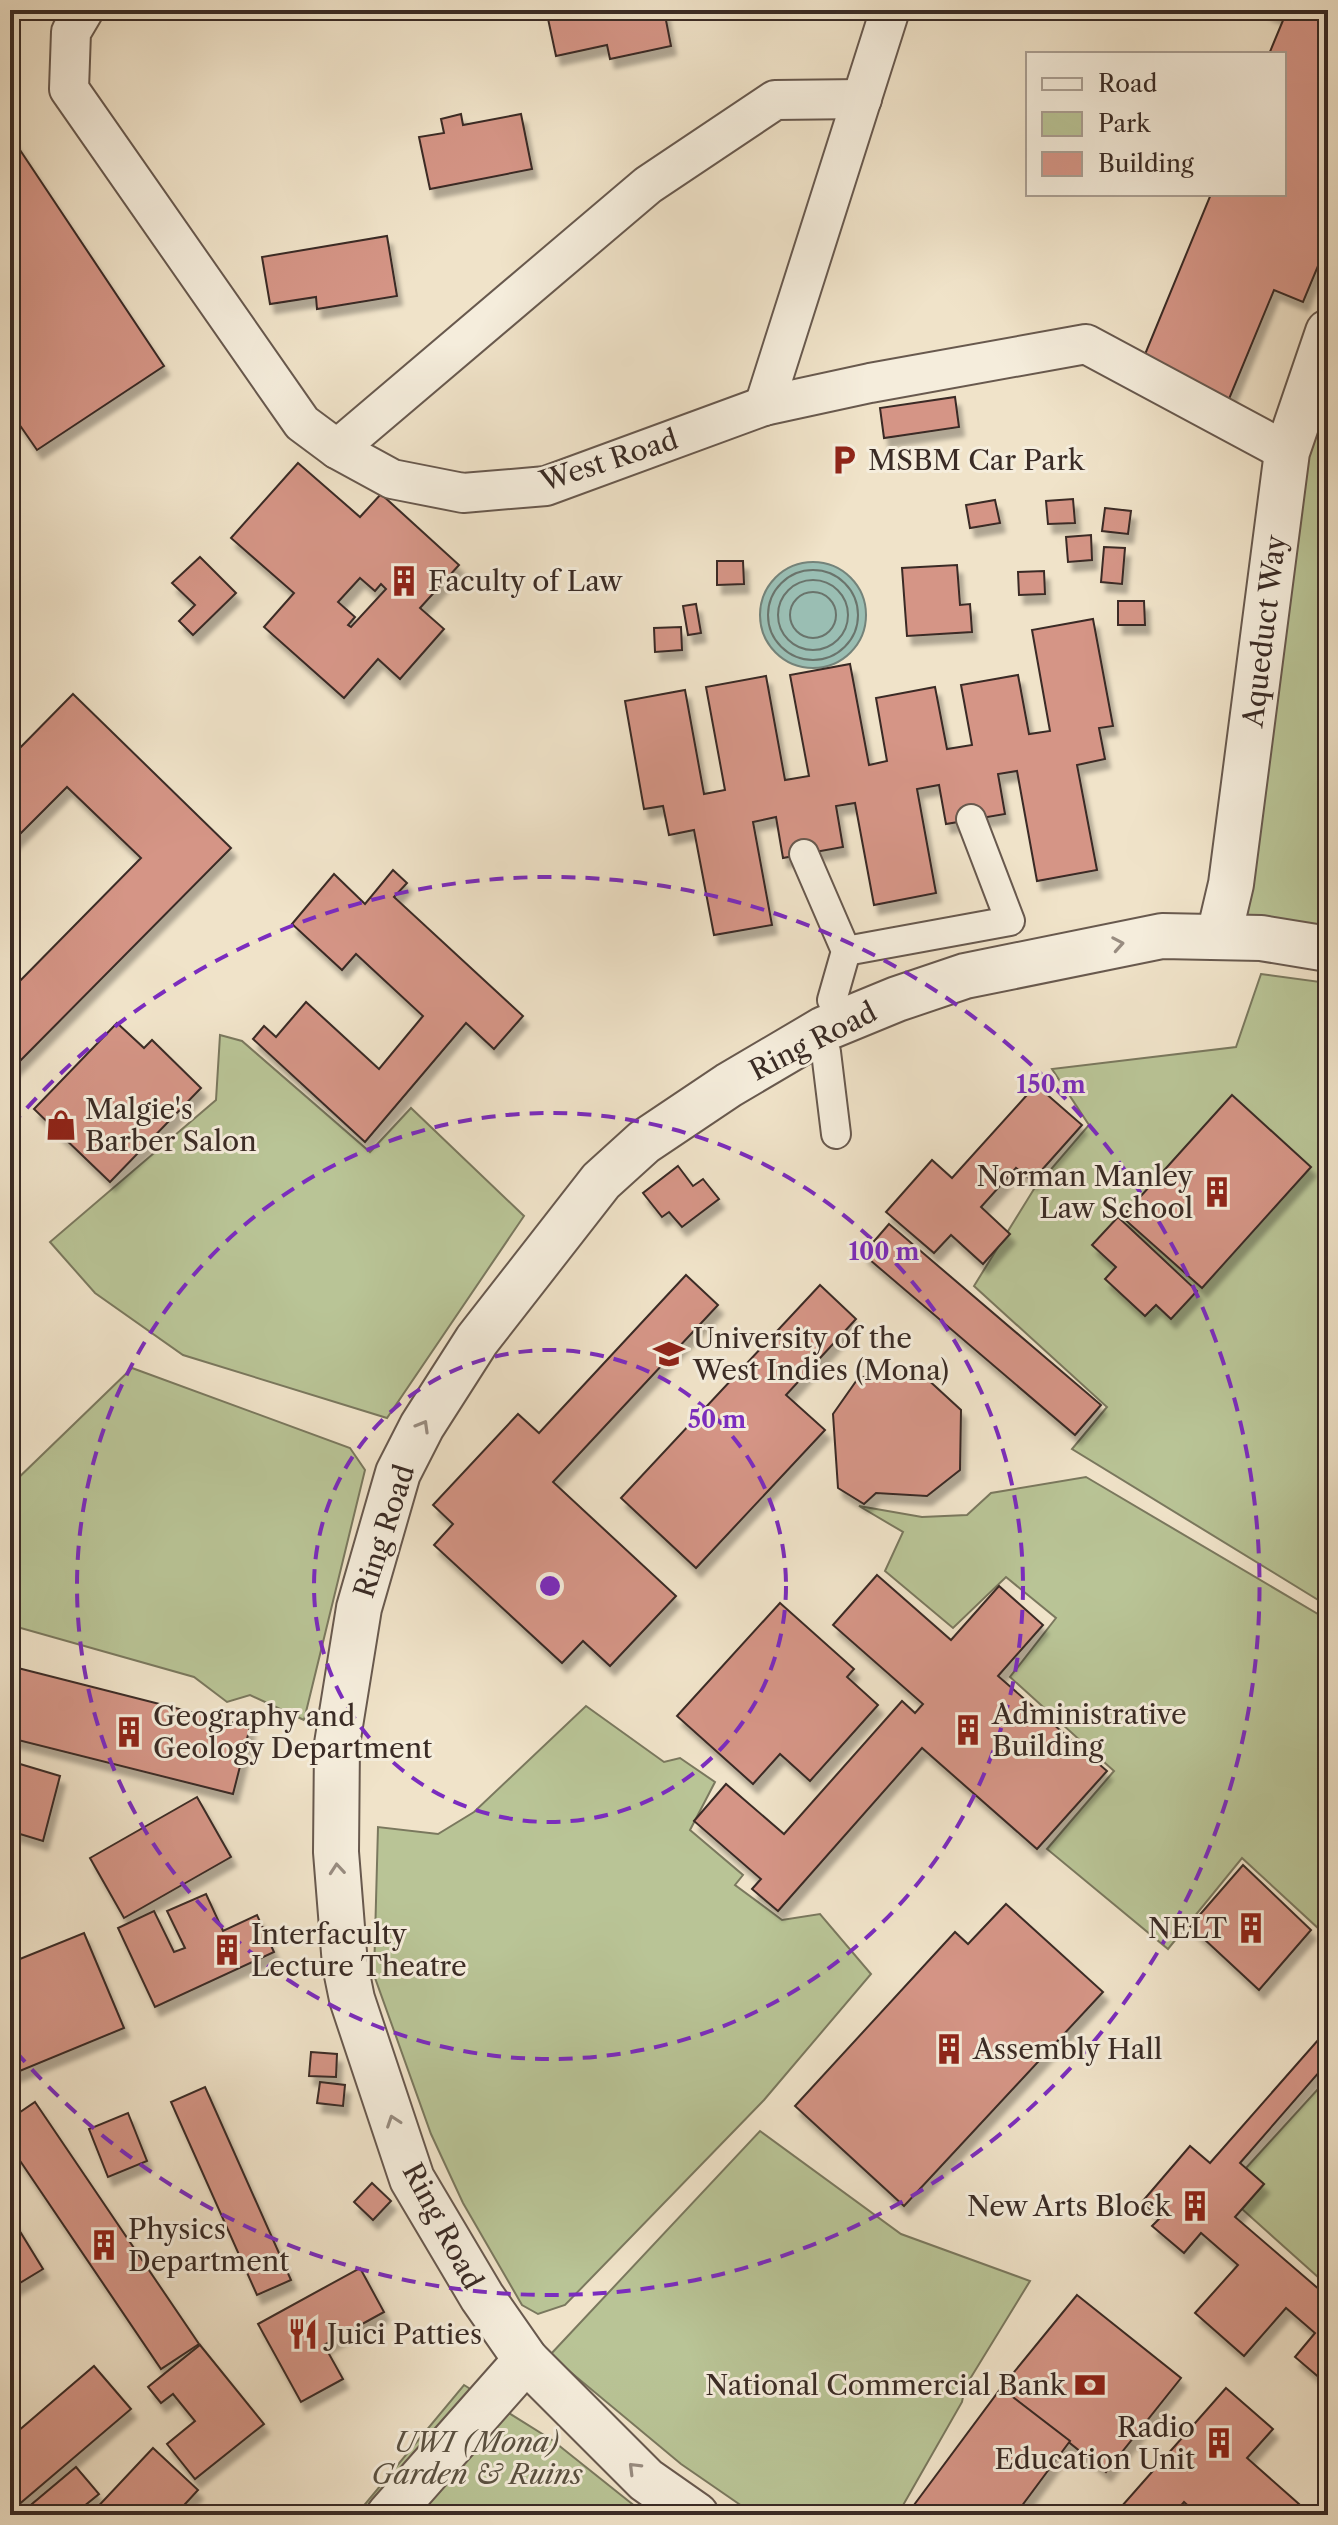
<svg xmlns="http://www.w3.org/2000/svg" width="1338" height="2525" font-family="'Libre Caslon Text',serif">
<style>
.green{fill:#b9c496;stroke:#7a785e;stroke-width:2}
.water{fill:#9abeb3;stroke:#74837a;stroke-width:2}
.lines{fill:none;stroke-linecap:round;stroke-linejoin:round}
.shore{stroke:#6a746c;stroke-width:2}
.building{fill:#d59586;stroke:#3a2b25;stroke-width:2;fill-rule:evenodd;filter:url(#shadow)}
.pedestrian-casing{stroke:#68594e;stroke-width:32}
.minor-casing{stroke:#68594e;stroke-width:42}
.tertiary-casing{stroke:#68594e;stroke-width:48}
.pedestrian{stroke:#f5eddc;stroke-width:28}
.minor{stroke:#f5eddc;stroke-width:38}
.tertiary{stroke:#f5eddc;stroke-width:44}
.oneway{stroke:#988c80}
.ring{fill:none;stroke:#7b2cbf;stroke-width:4;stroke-dasharray:14 10}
.labels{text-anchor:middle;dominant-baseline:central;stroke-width:6;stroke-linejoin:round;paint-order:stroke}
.street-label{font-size:28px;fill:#3a2b25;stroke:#f5eddc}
.poi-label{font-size:28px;fill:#3a2b25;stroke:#f5eddc;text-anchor:start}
.park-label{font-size:28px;font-style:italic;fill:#5a5141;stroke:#f5eddc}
.centre{fill:#7b2cbf;stroke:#f5eddc;stroke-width:4}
.ring-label{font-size:24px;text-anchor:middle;font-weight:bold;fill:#7b2cbf;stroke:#f5eddc;stroke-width:6;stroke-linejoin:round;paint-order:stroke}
</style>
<defs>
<filter id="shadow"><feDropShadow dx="5" dy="9" stdDeviation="2" flood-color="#0004"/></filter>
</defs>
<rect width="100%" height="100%" fill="#f0e3c9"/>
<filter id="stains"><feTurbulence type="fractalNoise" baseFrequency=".0025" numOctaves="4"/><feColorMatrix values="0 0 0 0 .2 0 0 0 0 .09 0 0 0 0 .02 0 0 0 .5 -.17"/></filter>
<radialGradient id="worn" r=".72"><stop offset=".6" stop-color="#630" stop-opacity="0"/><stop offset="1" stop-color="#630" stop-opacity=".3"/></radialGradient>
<!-- green -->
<g class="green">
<path d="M1328,365V932L1235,922L1308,423Z"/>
<path d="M1261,974L1328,983V1606L1072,1449L1107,1407L974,1286L1034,1189L1089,1125L1052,1069L1236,1047Z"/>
<path d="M220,1035L242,1041L370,1152L411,1108L524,1216L387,1418L183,1355L95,1293L50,1242L216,1100Z"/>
<path d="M132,1368L350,1448L365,1470L304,1720L250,1695L227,1702L194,1677L10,1625V1486Z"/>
<path d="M1086,1477L1328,1620V1920L1319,1929L1242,1858L1168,1949L1047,1849L1114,1771L1010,1677L1056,1618L1006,1577L953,1628L885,1571L903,1532L859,1506L922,1517L967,1515L991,1493Z"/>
<path d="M586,1706L664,1762L680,1758L715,1782L690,1830L743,1875L735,1885L782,1920L820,1914L871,1974L764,2100L565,2305L538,2314L522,2305L463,2203L431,2134L374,1975L378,1827L438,1834L474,1812Z"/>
<path d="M1328,2078V2286L1242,2209L1264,2184L1246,2168Z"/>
<path d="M760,2131L901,2234L1030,2281L965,2387L962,2402L902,2507L906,2515H755L681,2464L550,2355Z"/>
<path d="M464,2385L552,2440L646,2515H356Z"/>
</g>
<!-- water -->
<circle class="water" cx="813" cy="615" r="53"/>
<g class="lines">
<!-- shore -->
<g class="shore">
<circle cx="813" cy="615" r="45"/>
<circle cx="813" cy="615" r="35"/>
<circle cx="813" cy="615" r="23"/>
</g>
</g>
<!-- building -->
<g class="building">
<path d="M566,10H664L671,46L610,59L607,45L556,56L547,14Z"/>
<path d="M1265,10H1328V242L1303,302L1274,290L1229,399L1141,364L1211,194H1284V54H1269L1284,18Z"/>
<path d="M461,114L463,125L521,114L532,169L430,189L419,137L444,133L441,119Z"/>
<path d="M10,135L164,366L37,450L10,411Z"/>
<path d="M387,236L397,296L317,309L316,297L270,304L262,257Z"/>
<path d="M955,397L959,427L884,438L880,408Z"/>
<path d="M298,463L360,517L381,494L459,565L420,608L444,629L400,679L378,659L344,698L264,627L294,593L231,538ZM360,578L375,591L381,584L386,589L351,627L348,625L355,617L338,602Z"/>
<path d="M1073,499L1075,523L1048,524L1046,501Z"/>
<path d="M995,500L1000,523L970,528L966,505Z"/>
<path d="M1105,508L1131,511L1128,534L1102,531Z"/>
<path d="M1091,535L1092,560L1068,562L1066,537Z"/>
<path d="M1104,547L1125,548L1122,584L1101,582Z"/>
<path d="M200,557L236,593L193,635L179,621L195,605L172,583Z"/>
<path d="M717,561H743L744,584L717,585Z"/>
<path d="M957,565L960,605L970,604L972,632L907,636L902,568Z"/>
<path d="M1044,571L1045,594L1019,595L1018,572Z"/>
<path d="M1118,601H1144L1145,625H1118Z"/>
<path d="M696,604L701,633L688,635L683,606Z"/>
<path d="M1093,619L1113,726L1099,728L1105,759L1077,765L1097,870L1037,881L1017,771L998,774L1005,814L946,824L939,785L917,789L936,893L874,905L855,803L836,806L843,847L804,854L783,858L776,817L753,822L772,925L714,935L694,830L669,835L663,806L644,809L625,701L685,690L704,794L725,790L706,687L766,676L785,780L809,776L790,675L850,664L869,765L887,761L876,698L935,687L947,749L972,745L961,685L1018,675L1029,734L1050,731L1032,630Z"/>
<path d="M681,627L682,650L655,652L654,628Z"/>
<path d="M73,694L231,848L13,1068L10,1065V991L141,858L67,787L10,844V758Z"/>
<path d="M393,870L407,883L394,897L523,1016L494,1049L466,1023L365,1142L253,1039L264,1026L276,1037L306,1002L379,1069L423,1016L356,954L342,970L292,924L334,874L365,904Z"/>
<path d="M117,1023L144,1048L152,1040L201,1088L110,1182L34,1109Z"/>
<path d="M1036,1085L1082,1125L1032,1181L1016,1168L981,1207L1010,1234L983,1264L951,1235L934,1253L886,1212L932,1160L952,1178Z"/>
<path d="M1232,1095L1311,1167L1202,1288L1122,1217Z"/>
<path d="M678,1166L693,1186L703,1179L719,1199L682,1227L669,1212L662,1217L643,1193Z"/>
<path d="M1118,1217L1197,1291L1171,1319L1156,1305L1145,1316L1105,1279L1116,1267L1092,1245Z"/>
<path d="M889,1224L1101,1405L1075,1435L863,1254Z"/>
<path d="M686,1275L718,1305L553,1482L676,1596L610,1666L583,1641L562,1663L434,1545L453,1524L433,1505L518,1414L539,1433Z"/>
<path d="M820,1285L856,1319L786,1395L825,1430L696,1568L621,1498Z"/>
<path d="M924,1376L961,1410L960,1470L927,1496L876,1493L864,1504L838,1488L833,1414L859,1377Z"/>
<path d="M877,1575L951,1640L999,1586L1043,1625L998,1676L1107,1771L1037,1849L922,1748L778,1911L752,1889L761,1879L694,1821L726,1784L784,1834L902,1701L915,1713L923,1704L833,1625Z"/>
<path d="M780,1603L854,1669L847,1677L878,1705L810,1781L780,1754L753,1784L677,1716Z"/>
<path d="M10,1666L250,1727L233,1794L10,1738Z"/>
<path d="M10,1761L60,1776L43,1841L10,1831Z"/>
<path d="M197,1797L231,1857L124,1918L90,1858Z"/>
<path d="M1243,1865L1311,1930L1259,1990L1190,1926Z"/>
<path d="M206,1894L223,1931L257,1915L274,1952L155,2007L118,1928L154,1911L174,1952L185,1948L167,1911Z"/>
<path d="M1006,1904L1103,1992L904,2206L795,2106L955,1932L968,1944Z"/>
<path d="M84,1933L124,2028L10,2075V1963Z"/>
<path d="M1326,2031L1328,2062L1240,2163L1264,2184L1235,2217L1328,2297V2385L1295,2357L1315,2333L1286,2308L1244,2356L1195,2313L1238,2265L1201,2233L1184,2253L1152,2226L1160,2218L1142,2202L1190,2146L1210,2163Z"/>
<path d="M311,2052L337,2054L336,2077L309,2076Z"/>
<path d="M320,2082L345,2085L343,2106L317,2103Z"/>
<path d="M205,2087L291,2280L257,2295L171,2102Z"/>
<path d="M35,2102L199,2344L161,2369L10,2146V2119Z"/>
<path d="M128,2113L147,2161L108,2177L89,2129Z"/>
<path d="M372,2183L391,2201L373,2220L354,2202Z"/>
<path d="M13,2220L43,2269L10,2289V2222Z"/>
<path d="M360,2268L384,2312L324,2345L343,2379L301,2402L258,2324Z"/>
<path d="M1077,2295L1181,2378L1106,2472L1001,2388Z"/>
<path d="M200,2345L264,2424L195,2479L167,2444L195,2421L173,2394L161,2403L148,2387Z"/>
<path d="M94,2366L131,2409L10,2512V2438Z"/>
<path d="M1001,2388L1070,2441L1015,2515H928L914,2505Z"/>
<path d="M1226,2388L1273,2429L1247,2458L1308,2512L1306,2515H1198L1184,2502L1173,2515H1114Z"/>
<path d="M153,2448L198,2490L175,2515H90Z"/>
<path d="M76,2467L99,2494L73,2515H41L32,2504Z"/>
</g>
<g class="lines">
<defs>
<g id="pedestrian">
<path d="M804,854L846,951L832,1000"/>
<path d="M846,951L1010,921L971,819"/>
<path d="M826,1052L836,1134"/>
</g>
<g id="minor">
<path d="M84,10L71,32L69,89L302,423L337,449L392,479L463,493L546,486L764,406L870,383L1086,344L1287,452"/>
<path d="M764,406L890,10"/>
<path d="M337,449L648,185L775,100L862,99"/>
</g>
<g id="tertiary">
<path d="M1219,935L1231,884L1287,452L1328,332"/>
<path d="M389,2515L526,2360"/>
<path d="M696,2515L646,2480L526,2360L482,2297L412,2179L352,1999L345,1965L336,1852L337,1744L359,1608L398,1473L422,1426L477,1340L601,1181L644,1142L729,1085L824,1029L897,999L965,976L1162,936L1261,938L1328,949"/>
</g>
</defs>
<!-- pedestrian casing -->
<use href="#pedestrian" class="pedestrian-casing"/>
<!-- minor casing -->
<use href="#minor" class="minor-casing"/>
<!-- tertiary casing -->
<use href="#tertiary" class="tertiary-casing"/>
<!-- pedestrian -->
<use href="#pedestrian" class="pedestrian"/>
<!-- minor -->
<use href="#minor" class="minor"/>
<!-- tertiary -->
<use href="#tertiary" class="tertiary"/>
</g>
<!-- one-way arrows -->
<defs><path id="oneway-chevron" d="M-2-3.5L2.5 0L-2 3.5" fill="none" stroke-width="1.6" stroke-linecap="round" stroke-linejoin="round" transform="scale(2)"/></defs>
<g class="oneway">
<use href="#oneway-chevron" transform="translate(1118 944) rotate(-10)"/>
<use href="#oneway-chevron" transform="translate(423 1426) rotate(-60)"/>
<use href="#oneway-chevron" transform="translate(337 1869) rotate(-95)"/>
<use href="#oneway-chevron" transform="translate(393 2121) rotate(-109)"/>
<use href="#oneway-chevron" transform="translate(634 2468) rotate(-135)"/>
</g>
<!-- distance rings -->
<g class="ring">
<circle cx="550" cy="1586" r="236"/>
<circle cx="550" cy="1586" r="473"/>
<path d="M11 1126A709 709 0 1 1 11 2046"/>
</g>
<!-- icons -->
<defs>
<symbol id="parking-bare" viewBox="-9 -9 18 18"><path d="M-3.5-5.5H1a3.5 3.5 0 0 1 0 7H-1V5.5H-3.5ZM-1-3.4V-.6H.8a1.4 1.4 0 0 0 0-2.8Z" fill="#8f2418" stroke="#f5eddc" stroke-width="2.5" paint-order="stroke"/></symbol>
<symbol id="building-bare" viewBox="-9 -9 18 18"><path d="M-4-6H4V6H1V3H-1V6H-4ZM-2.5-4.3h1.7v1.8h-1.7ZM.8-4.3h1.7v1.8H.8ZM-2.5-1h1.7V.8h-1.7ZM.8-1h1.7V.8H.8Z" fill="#8f2418" stroke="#f5eddc" stroke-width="2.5" paint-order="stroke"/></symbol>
<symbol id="shop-bare" viewBox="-9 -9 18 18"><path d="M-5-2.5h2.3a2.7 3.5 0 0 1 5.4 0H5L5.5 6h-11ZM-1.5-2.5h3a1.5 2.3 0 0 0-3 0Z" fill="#8f2418" stroke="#f5eddc" stroke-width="2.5" paint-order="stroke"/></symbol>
<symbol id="university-bare" viewBox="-9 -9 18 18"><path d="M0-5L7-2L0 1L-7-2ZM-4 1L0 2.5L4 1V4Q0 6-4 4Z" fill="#8f2418" stroke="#f5eddc" stroke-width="2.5" paint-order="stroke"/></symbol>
<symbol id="restaurant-bare" viewBox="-9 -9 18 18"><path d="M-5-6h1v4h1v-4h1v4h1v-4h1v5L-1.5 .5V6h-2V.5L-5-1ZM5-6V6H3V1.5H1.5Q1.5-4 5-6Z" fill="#8f2418" stroke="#f5eddc" stroke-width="2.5" paint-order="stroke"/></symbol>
<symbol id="bank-bare" viewBox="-9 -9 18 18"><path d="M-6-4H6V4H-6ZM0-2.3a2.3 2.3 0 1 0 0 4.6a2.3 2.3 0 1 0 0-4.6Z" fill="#8f2418" stroke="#f5eddc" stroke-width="2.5" paint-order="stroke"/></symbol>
</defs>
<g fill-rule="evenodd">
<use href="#parking-bare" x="822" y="438" width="44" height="44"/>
<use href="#building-bare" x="382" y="559" width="44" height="44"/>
<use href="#shop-bare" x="39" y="1103" width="44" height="44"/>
<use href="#building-bare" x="1195" y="1170" width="44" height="44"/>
<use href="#university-bare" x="647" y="1332" width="44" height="44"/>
<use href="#building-bare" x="946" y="1708" width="44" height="44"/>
<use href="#building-bare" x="107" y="1710" width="44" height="44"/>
<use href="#building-bare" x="1229" y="1906" width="44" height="44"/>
<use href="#building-bare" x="205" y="1928" width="44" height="44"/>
<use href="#building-bare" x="927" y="2027" width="44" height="44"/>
<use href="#building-bare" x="1173" y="2184" width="44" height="44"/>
<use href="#building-bare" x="82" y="2223" width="44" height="44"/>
<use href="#restaurant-bare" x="281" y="2312" width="44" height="44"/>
<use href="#bank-bare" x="1068" y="2363" width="44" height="44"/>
<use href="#building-bare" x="1197" y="2421" width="44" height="44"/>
</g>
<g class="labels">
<!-- street labels -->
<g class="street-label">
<text transform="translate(609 460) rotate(-18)">West Road</text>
<text transform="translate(1264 631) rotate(-83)">Aqueduct Way</text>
<text transform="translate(813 1041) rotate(-27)">Ring Road</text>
<text transform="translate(384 1531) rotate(-72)">Ring Road</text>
<text transform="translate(443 2226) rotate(62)">Ring Road</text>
</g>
<!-- poi labels -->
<g class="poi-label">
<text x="868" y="460">MSBM Car Park</text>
<text x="428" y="581">Faculty of Law</text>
<text x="85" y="1109">Malgie's<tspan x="85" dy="32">Barber Salon</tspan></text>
<text x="1193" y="1176" text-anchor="end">Norman Manley<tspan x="1193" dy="32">Law School</tspan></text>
<text x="693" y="1338">University of the<tspan x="693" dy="32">West Indies (Mona)</tspan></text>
<text x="992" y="1714">Administrative<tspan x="992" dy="32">Building</tspan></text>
<text x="153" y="1716">Geography and<tspan x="153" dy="32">Geology Department</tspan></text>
<text x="1227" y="1928" text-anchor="end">NELT</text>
<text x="251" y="1934">Interfaculty<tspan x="251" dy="32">Lecture Theatre</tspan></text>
<text x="973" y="2049">Assembly Hall</text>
<text x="1171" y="2206" text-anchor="end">New Arts Block</text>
<text x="128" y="2229">Physics<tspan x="128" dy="32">Department</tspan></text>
<text x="327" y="2334">Juici Patties</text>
<text x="1066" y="2385" text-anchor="end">National Commercial Bank</text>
<text x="1195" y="2427" text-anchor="end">Radio<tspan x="1195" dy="32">Education Unit</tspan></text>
</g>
<!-- park labels -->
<g class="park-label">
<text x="477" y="2442">UWI (Mona)<tspan x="477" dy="32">Garden &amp; Ruins</tspan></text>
</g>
</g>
<circle cx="550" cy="1586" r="12" class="centre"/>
<g class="ring-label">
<text x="1051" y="1093">150 m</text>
<text x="884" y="1260">100 m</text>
<text x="717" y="1428">50 m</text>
</g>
<!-- margin -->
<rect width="1338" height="2525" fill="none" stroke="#f0e3c9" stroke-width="40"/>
<rect x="12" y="12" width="1314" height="2501" fill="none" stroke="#3a2b25" stroke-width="4"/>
<rect x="20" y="20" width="1298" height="2485" fill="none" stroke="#3a2b25" stroke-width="2"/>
<!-- legend -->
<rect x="1026" y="52" width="260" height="144" fill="#f5eddc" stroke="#aa9f93" stroke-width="2"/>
<rect x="1042" y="78" width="40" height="12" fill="#f5eddc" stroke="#aa9f93" stroke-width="2"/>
<text x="1098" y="92" font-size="24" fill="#3a2b25">Road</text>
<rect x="1042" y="112" width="40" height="24" fill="#b9c496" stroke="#aa9f93" stroke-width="2"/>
<text x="1098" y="132" font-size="24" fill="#3a2b25">Park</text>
<rect x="1042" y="152" width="40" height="24" fill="#d59586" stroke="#aa9f93" stroke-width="2"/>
<text x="1098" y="172" font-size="24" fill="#3a2b25">Building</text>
<rect width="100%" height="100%" filter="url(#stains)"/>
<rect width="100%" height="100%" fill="url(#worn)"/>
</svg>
